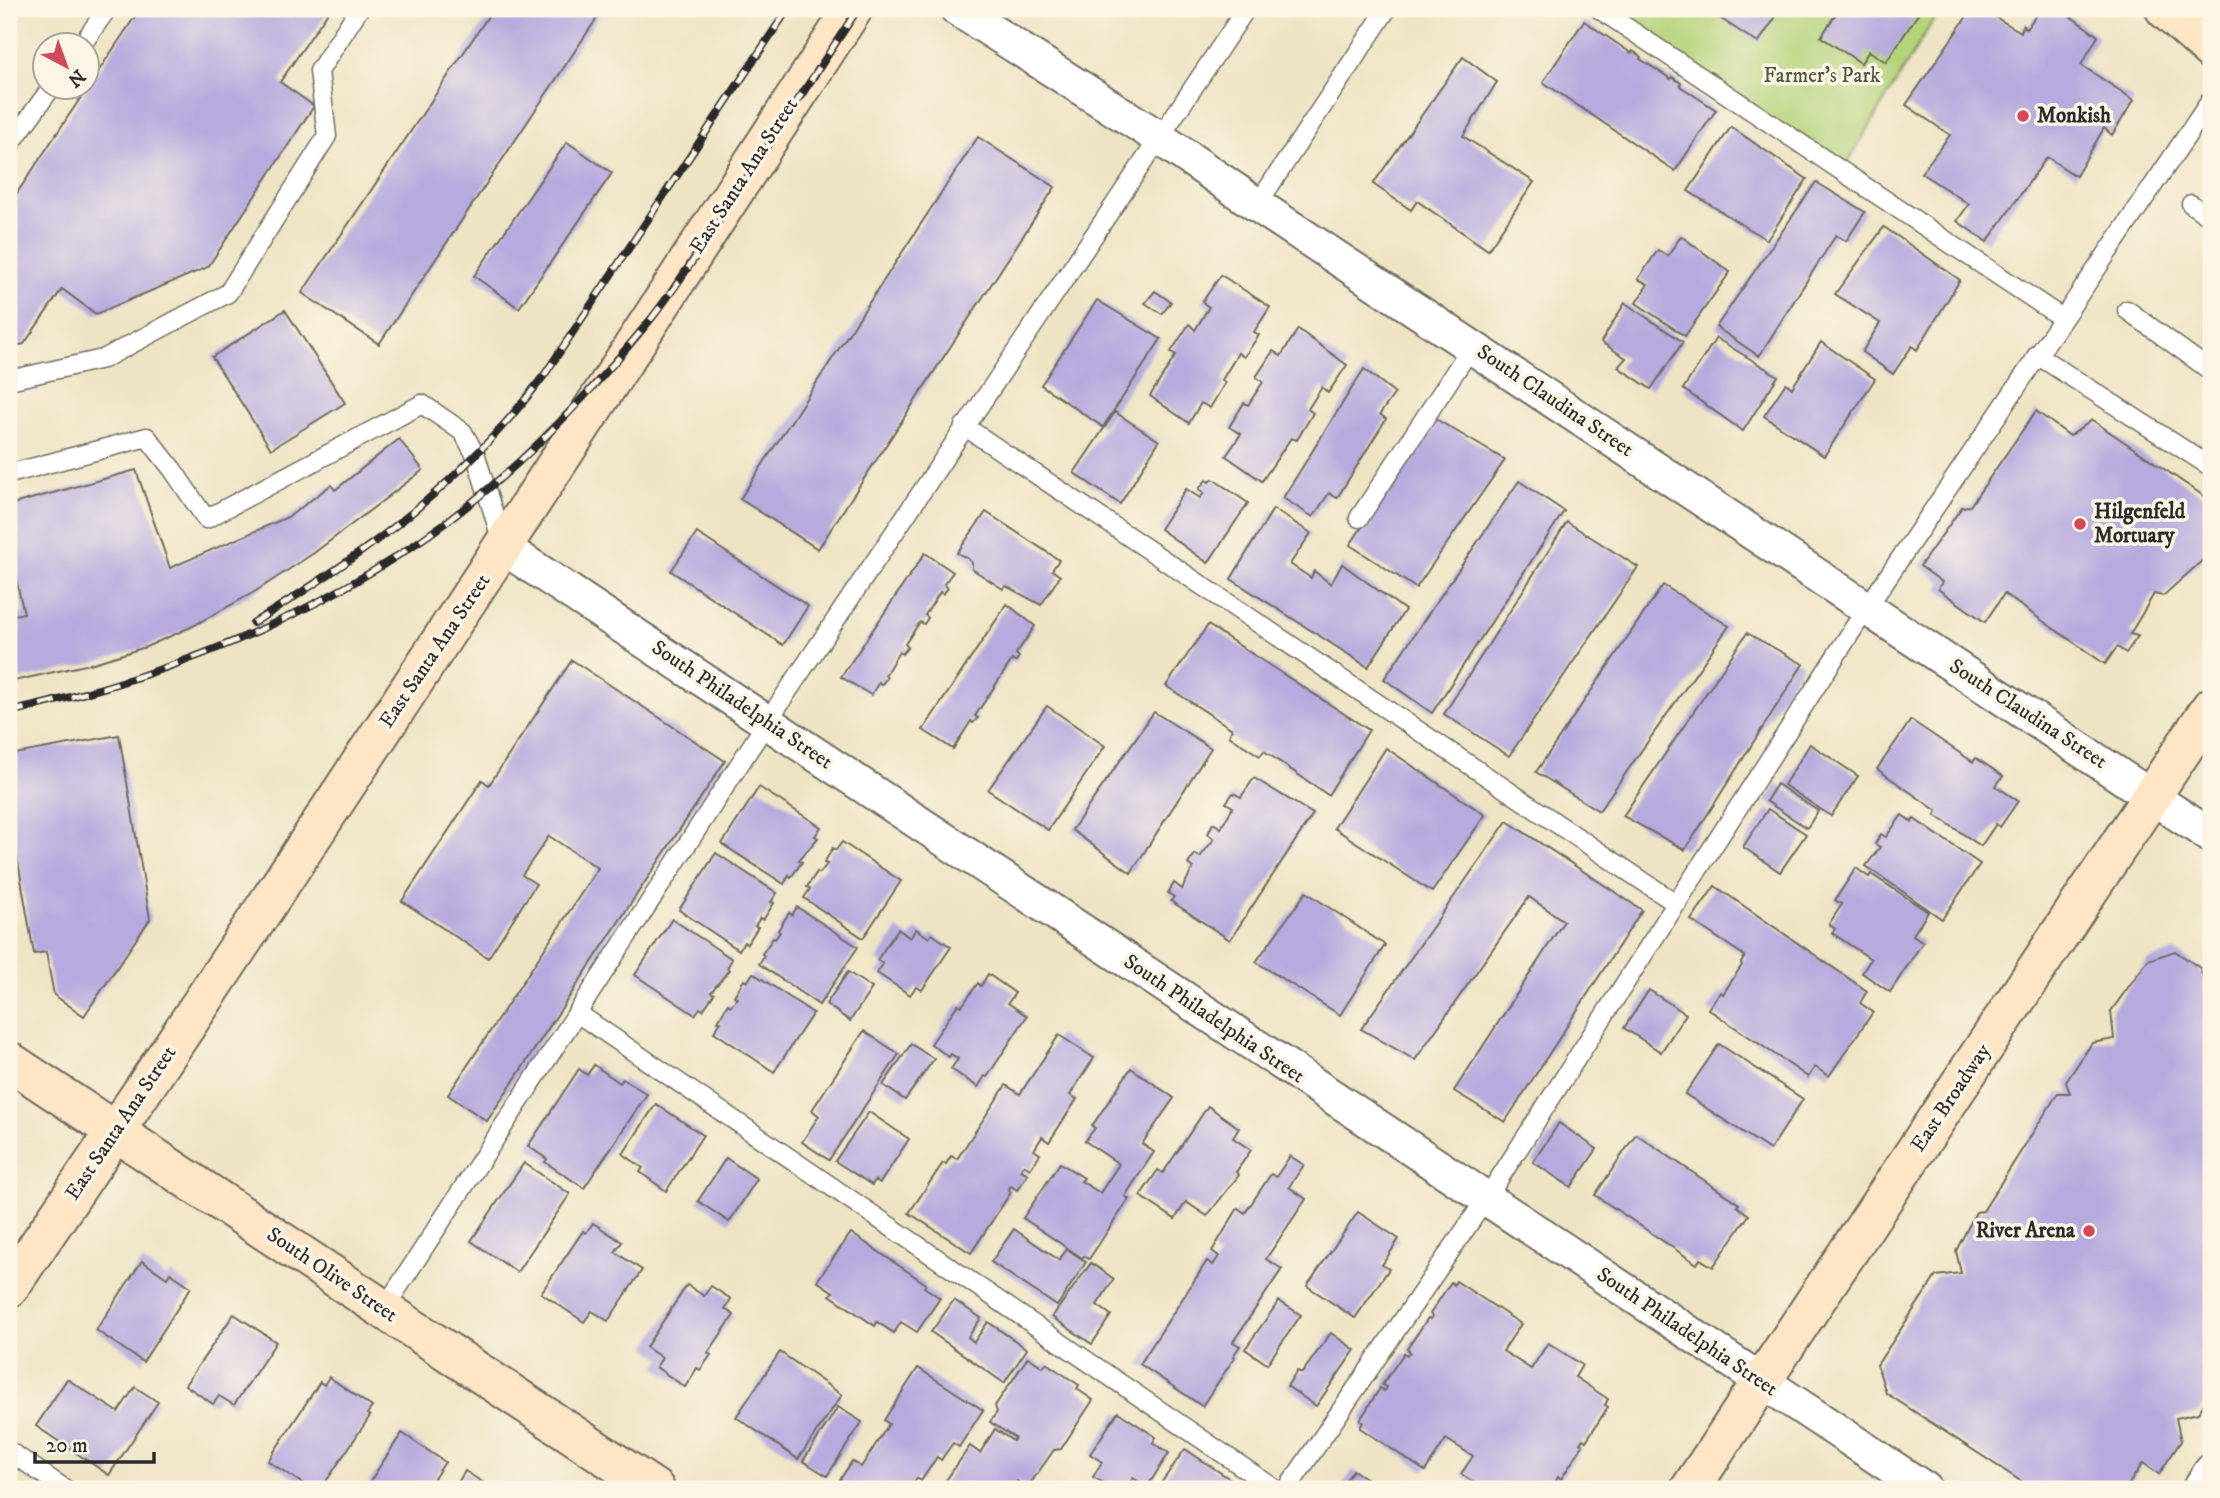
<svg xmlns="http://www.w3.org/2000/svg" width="2220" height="1498" font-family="'IM FELL DW Pica',serif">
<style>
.green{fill:#b4d37a;stroke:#707f52;stroke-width:2}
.building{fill:#b6aade}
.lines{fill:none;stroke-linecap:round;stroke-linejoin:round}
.lane-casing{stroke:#6f6c61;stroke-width:21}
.street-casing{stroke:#6f6c61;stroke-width:37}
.secondary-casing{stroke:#6f6c61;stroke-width:42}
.lane{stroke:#fff;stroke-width:18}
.street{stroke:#fff;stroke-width:33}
.secondary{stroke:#fde5c5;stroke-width:38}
.rail-casing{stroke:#2b2b2b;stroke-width:8}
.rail{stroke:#fcf5e5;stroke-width:5;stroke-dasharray:16;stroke-linecap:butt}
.poi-dot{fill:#d1495b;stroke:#fcf5e5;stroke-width:2.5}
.labels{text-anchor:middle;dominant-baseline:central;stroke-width:7;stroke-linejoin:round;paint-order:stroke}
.park-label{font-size:21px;fill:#4d553f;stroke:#fcf5e5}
.poi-label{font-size:21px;font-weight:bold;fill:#2b2b2b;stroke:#fcf5e5;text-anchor:start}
.street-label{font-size:21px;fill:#2b2b2b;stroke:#fcf5e5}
</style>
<rect width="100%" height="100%" fill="#fcf5e5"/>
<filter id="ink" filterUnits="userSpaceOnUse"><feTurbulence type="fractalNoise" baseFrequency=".0143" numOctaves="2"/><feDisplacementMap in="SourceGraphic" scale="14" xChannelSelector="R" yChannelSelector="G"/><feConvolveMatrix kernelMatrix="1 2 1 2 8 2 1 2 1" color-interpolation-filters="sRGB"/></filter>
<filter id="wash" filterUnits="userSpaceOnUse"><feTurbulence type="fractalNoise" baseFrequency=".00686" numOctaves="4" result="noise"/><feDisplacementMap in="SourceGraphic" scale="28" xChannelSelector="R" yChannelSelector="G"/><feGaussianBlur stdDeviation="1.57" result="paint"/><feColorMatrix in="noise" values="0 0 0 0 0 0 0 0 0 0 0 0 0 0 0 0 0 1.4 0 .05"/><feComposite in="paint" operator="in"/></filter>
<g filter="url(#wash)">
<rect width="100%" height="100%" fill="#eee4c4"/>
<!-- green -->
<path class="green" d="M1612,9H1940L1842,172Z"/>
<g id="blocks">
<!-- building -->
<g class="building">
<path d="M140,9H330L280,82L314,106L208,267L96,314L62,289L24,344L9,347V205Z"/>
<path d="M493,9H603L379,344L302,293Z"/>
<path d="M1706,9H1761L1775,18L1758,43Z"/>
<path d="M1826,9H1909L1918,14L1886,62L1869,51L1861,63L1821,37L1835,15Z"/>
<path d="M1972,9H1981L2021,32L2023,25L2026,29L2041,9H2060L2098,36L2081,65L2134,100L2112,135L2104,128L2076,176L2047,157L1987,242L1957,221L1969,204L1921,173L1950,135L1906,105Z"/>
<path d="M1584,21L1631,53L1633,51L1641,57L1640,59L1671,79L1672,77L1681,83L1680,86L1716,110L1675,171L1543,82Z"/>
<path d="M1463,57L1497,82L1463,136L1534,182L1488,250L1417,201L1411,210L1373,184Z"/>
<path d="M1731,127L1807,179L1767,240L1688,191Z"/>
<path d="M978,137L1055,187L818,549L740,499Z"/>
<path d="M567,142L612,173L519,308L474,276Z"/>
<path d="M1816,182L1865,212L1846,241L1836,235L1759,356L1716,327Z"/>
<path d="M1884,227L1960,280L1917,350L1912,346L1893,374L1862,352L1880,323L1835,294Z"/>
<path d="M1681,236L1730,272L1685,336L1636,303L1648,284L1638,279L1658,250L1668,256Z"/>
<path d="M1221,275L1270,307L1254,332L1259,335L1244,357L1238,353L1222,380L1225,383L1210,408L1201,403L1189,423L1150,396L1176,355L1171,352L1189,324L1195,330L1209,307L1202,302Z"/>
<path d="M1155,291L1171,302L1162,314L1145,303Z"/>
<path d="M1097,300L1161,339L1103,427L1041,385Z"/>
<path d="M1625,303L1683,342L1651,389L1618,367L1626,358L1601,342Z"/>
<path d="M285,310L345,403L271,449L212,357Z"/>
<path d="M1298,329L1347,365L1328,393L1322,387L1308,409L1313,413L1297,440L1291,438L1262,481L1226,456L1241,434L1229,427L1244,403L1248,405L1263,382L1256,377L1273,351L1281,356Z"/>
<path d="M1716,338L1778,376L1743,431L1683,389Z"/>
<path d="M1821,342L1875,379L1824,456L1764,416L1786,383L1792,388Z"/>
<path d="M1364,369L1395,393L1380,414L1386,419L1337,498L1329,493L1313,517L1283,498Z"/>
<path d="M2036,411L2070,436L2092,420L2211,501V541L2204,559L2163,596L2154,594L2130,634L2138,636L2126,653L2117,647L2105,664L2004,594L1985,622L1938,589L1942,582L1920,566L1962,507L1970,506Z"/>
<path d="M1115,412L1159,441L1120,504L1074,473Z"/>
<path d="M1434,418L1505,460L1416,588L1350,545Z"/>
<path d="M399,439L423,470L314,553L256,591L191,627L146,647L90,664L9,682V616L24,613L9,550V505L136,470L170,568L290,516L331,485L335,490Z"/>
<path d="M1213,479L1248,503L1208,563L1160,529L1186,489L1200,498L1204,493L1199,489L1206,480L1209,482Z"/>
<path d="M1519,481L1564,511L1432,713L1384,679Z"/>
<path d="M1273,509L1311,533L1290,564L1311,578L1314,571L1331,584L1342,564L1405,610L1368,667L1231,579Z"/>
<path d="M986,512L1059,560L1052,570L1060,576L1041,605L1006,586L1003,589L972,569V563L967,558L957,553Z"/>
<path d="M1567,522L1638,567L1509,756L1444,714Z"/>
<path d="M697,533L808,606L783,645L671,571Z"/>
<path d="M925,553L953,572L944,584L948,588L943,594L940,592L925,615L928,618L924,624L920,622L905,644L908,647L902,654L899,652L885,675L887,678L881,685L879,682L871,695L841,677Z"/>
<path d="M1663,585L1729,626L1599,811L1536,772Z"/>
<path d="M1007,604L1035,626L1016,654L1019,657L1015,662L1012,660L975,716L978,718L973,723L971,721L953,749L923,730Z"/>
<path d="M1208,625L1369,730L1328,795L1264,751L1260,756L1229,736L1232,729L1166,686Z"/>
<path d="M1747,633L1803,664L1685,850L1623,816Z"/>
<path d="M572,660L725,761L487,1121L448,1095L598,868L549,836L522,875L536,884L488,958L402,901L482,780L489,785Z"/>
<path d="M1047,706L1105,746L1048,830L988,790Z"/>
<path d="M1154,712L1211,748L1131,873L1072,830Z"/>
<path d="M1911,720L1973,762L1976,758L2003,776L1996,786L2018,801L2000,827L1996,824L1981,846L1935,815L1937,811L1877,769Z"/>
<path d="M119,735L150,919L84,1016L54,995L46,952L34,954L9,810V755Z"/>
<path d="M1810,744L1858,776L1831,816L1784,785Z"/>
<path d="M1386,748L1485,815L1432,892L1334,828Z"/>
<path d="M1254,778L1313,814L1230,940L1171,901L1174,897L1168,893L1174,883L1182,889L1193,868L1188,864L1195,854L1200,857L1214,839L1208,834L1213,823L1221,828L1233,807L1226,803L1233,793L1241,797Z"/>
<path d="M1777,784L1818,811L1807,828L1766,801Z"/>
<path d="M759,787L821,827L815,836L818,838L799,860L802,862L791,877L789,875L784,884L722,844Z"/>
<path d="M1768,809L1806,834L1780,872L1743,847Z"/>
<path d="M1902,815L1912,822L1914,819L1980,864L1942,919L1866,866L1880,847L1875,844L1881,834L1886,837Z"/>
<path d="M1507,821L1642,910L1505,1122L1454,1091L1564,921L1529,897L1415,1060L1361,1029Z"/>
<path d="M842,842L901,881L863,938L804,898L810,889L807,887L817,872L820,873L827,864L824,863L833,848L836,850Z"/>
<path d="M716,853L777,893L771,902L774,903L763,920L760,918L755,926L758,927L747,944L744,942L739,950L679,910Z"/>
<path d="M1856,868L1869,877L1871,874L1928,912L1913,935L1923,942L1890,992L1862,973L1871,959L1832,933L1835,929L1829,924L1842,904L1835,900Z"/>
<path d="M1715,886L1867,991L1860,1003L1873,1012L1829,1076L1815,1067L1808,1077L1708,1009L1720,992L1723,994L1742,965L1741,963L1745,956L1691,920Z"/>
<path d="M1306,892L1385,945L1340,1015L1256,962Z"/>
<path d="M797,907L858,947L819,1005L759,964L764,956L762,954L773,938L775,939L780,932L778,930L789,913L792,915Z"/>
<path d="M672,919L732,959L727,968L729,970L711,992L714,994L703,1010L700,1008L695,1015L635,975Z"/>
<path d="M898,929L910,938L916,929L929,938L932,934L951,947L922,990L916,987L910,995L877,973L883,964L877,960Z"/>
<path d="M2175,951L2200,968L2207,992L2211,994V1394L2198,1413L2176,1418L2181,1441L2159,1474L2143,1463L2129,1484L2137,1489H2033L1886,1393L1877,1365L1936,1276L1961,1273L1956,1251L1976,1212L1983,1211L2058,1093H2070L2066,1082L2092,1043L2114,1039L2111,1011L2148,960Z"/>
<path d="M848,972L872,988L850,1021L826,1004Z"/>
<path d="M753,973L813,1013L774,1072L714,1032L721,1022L718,1021L728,1004L731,1006L737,998L734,996L744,980L747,982Z"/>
<path d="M988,974L1015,993L1008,1003L1027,1016L987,1077L985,1076L978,1087L951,1069L958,1059L951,1054L949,1057L931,1044L958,1004L962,1006L978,983L981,986Z"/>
<path d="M1649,990L1686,1014L1661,1052L1624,1028Z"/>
<path d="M864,1031L899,1054L829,1160L802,1142L819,1116L812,1110Z"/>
<path d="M1059,1035L1094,1058L1070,1095L1077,1099L1049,1142L1042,1137L1034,1150L1040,1154L1030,1169L1024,1165L1021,1170L1028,1174L1017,1190L1011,1186L1008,1190L1011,1192L971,1253L909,1213L943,1163L946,1164L951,1156L957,1159L1006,1085L1020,1094Z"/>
<path d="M911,1044L934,1059L905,1100L883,1085Z"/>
<path d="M1719,1044L1803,1099L1770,1150L1685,1094Z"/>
<path d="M594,1065L620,1083L623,1079L647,1094L584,1188L545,1162L547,1159L528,1146L579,1069L587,1075Z"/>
<path d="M1131,1068L1174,1098L1142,1144L1154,1152L1125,1196L1129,1199L1089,1259L1084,1256L1082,1258L1023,1218L1060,1163L1084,1178L1081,1181L1100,1193L1119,1164L1085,1141L1095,1128L1092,1126Z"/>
<path d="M656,1104L703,1135L666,1191L640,1172L643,1168L623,1154Z"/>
<path d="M1208,1106L1239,1128L1233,1138L1251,1150L1236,1172L1239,1175L1207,1216L1186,1202L1175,1219L1140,1196L1158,1170L1163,1173Z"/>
<path d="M869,1112L909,1139L880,1183L875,1180L872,1185L835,1161Z"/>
<path d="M1559,1123L1597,1149L1571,1187L1533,1162Z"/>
<path d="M1636,1134L1739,1204L1737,1206L1749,1215L1713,1267L1700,1259L1697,1264L1595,1195Z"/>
<path d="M1290,1156L1304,1165L1289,1187L1306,1199L1266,1259L1282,1269L1233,1342L1240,1346L1233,1356L1235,1357L1202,1406L1140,1364L1207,1261L1213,1265L1219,1256L1212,1251L1238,1208L1245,1213L1271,1174L1276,1177Z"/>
<path d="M726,1158L757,1179L729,1222L698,1201Z"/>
<path d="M524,1163L570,1194L517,1272L471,1241Z"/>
<path d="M1358,1212L1399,1239L1382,1265L1389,1269L1355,1318L1307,1286Z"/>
<path d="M593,1223L622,1242L615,1252L642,1270L608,1321L592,1311L584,1322L541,1293L583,1231L586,1233Z"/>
<path d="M1014,1229L1059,1260L1067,1249L1086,1262L1057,1306L991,1262Z"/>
<path d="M851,1233L926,1284L924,1287L940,1298L917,1332L901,1322L894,1333L877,1322L875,1326L830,1295L833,1292L817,1281Z"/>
<path d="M142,1261L167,1278L170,1273L191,1287L143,1362L96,1330Z"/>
<path d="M1091,1263L1114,1279L1097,1305L1111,1315L1092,1344L1052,1317Z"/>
<path d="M1456,1281L1521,1324L1503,1351L1531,1369L1548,1343L1582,1365L1575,1377L1608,1399L1605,1405L1608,1407L1586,1441L1583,1439L1580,1443L1583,1445L1561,1479L1558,1477L1556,1481L1559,1483L1554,1489H1484L1461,1474L1473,1456L1446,1439L1425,1471L1360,1428L1363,1422L1360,1420L1380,1388L1384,1391L1386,1387L1382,1385L1404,1353L1407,1355L1410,1352L1407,1349L1428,1318L1431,1319L1433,1316L1430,1314L1451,1282L1454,1285Z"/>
<path d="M687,1285L704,1296L711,1286L731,1299L725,1309L734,1315L708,1353L711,1355L700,1370L697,1368L685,1387L656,1367L662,1358L646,1347Z"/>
<path d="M954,1300L981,1318L968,1337L974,1342L988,1322L1027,1349L1004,1383L931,1332Z"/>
<path d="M1279,1301L1301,1315L1267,1364L1245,1349Z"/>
<path d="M234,1314L276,1342L234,1405L219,1396L213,1404L185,1385Z"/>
<path d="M1331,1333L1355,1350L1316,1406L1287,1386L1297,1371L1302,1373Z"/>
<path d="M780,1352L842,1395L798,1459L736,1417Z"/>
<path d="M1028,1357L1043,1367L1046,1363L1079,1385L1077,1389L1093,1400L1061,1449L1054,1450L1027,1488L1017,1481L1011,1489H940L970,1446L980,1453L995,1429L1013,1441L1015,1438L990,1422L997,1412L995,1406Z"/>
<path d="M918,1368L983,1410L959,1447L953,1443L941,1460L937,1457L921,1481L917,1478L909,1489H834L852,1461L861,1467L889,1424L884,1420Z"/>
<path d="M329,1377L372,1407L367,1414L370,1416L323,1486L319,1484L316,1489H311L268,1461L320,1382L324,1385Z"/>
<path d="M67,1379L118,1412L135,1387L158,1402L109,1475L36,1426Z"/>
<path d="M838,1407L862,1422L827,1476L803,1461Z"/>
<path d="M1118,1412L1156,1437L1153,1443L1169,1453L1147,1487L1133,1478L1125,1489H1097L1102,1482L1093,1477L1102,1462L1090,1454Z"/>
<path d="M402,1433L445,1462L427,1489H365Z"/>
<path d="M1185,1449L1245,1489H1157Z"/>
<path d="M1353,1470L1383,1489H1340Z"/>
<path d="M465,1471L487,1485L484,1489H454Z"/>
</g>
</g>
</g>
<g filter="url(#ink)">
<use href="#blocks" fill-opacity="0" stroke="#6f6c61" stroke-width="2"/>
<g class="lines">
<defs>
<g id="lane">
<path d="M1599,9L2062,318"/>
<path d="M81,46L107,9"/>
<path d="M9,146L51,88"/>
<path d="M2191,204L2211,218"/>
<path d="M1257,205L1387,9"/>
<path d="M2127,310L2211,371"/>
<path d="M2037,355L2211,467"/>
<path d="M9,380L103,359L228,293L327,136L319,71L359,9"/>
<path d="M964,426L1677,904"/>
<path d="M9,474L147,437L173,470L206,519L422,404L463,432L476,456L503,545"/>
<path d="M1359,518L1472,346"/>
<path d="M577,1013L1275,1489"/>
<path d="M384,1309L767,722L1246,9"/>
<path d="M9,1451L65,1489"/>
<path d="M1287,1489L1486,1199L1866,609L2211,100"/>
</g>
<g id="street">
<path d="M957,9L1158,137L1257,205L2211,836"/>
<path d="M504,548L1925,1489"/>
<path d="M2199,1489L2211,1471"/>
</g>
<g id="secondary">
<path d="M2165,9L2211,50"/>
<path d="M9,1061L655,1489"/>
<path d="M9,1288C297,866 574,437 853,9"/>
<path d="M1690,1489L2211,707"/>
</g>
</defs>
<!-- lane casing -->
<use href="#lane" class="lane-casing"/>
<!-- street casing -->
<use href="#street" class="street-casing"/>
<!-- secondary casing -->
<use href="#secondary" class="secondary-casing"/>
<!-- lane -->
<use href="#lane" class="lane"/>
<!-- street -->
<use href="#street" class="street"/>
<!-- secondary -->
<use href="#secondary" class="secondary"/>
<defs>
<g id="rail">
<path d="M253,623C367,553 464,483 545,374L788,9"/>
<path d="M9,712C178,675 355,602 488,489C548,439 602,379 651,319C682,280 708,237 735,196C776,133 817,71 858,9"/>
</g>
</defs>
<!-- rail casing -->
<use href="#rail" class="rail-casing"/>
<!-- rail -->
<use href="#rail" class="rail"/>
</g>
</g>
<!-- markers -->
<g class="poi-dot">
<circle cx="2023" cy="116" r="7"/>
<circle cx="2080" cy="524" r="7"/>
<circle cx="2089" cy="1231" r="7"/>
</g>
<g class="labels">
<!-- park labels -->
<g class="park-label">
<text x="1822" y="76">Farmer's Park</text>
</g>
<!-- poi labels -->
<g class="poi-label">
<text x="2037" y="116">Monkish</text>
<text x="2094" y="512">Hilgenfeld<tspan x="2094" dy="24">Mortuary</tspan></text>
<text x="2075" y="1231" text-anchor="end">River Arena</text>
</g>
<!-- street labels -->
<g class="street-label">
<text transform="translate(744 176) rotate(-57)">East Santa Ana Street</text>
<text transform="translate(1555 401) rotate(34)">South Claudina Street</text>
<text transform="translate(435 651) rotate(-56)">East Santa Ana Street</text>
<text transform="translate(742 705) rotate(34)">South Philadelphia Street</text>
<text transform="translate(2028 714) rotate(33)">South Claudina Street</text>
<text transform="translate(1214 1019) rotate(34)">South Philadelphia Street</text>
<text transform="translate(1951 1098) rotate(-56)">East Broadway</text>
<text transform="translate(121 1123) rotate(-56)">East Santa Ana Street</text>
<text transform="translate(332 1275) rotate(34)">South Olive Street</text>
<text transform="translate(1687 1332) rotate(34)">South Philadelphia Street</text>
</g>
</g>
<!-- margin -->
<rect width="2220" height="1498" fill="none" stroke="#fcf5e5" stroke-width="35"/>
<!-- north arrow -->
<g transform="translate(66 66) rotate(139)"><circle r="33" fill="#fcf5e5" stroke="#a8a49b" stroke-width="2"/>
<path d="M0-5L12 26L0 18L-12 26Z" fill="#d1495b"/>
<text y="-10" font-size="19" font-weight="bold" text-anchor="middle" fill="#2b2b2b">N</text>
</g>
<!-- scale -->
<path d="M35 1452v10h119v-10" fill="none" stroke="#2b2b2b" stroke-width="3.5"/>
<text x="46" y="1452" font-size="21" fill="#2b2b2b" stroke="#fcf5e5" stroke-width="5" paint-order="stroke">20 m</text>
</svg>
